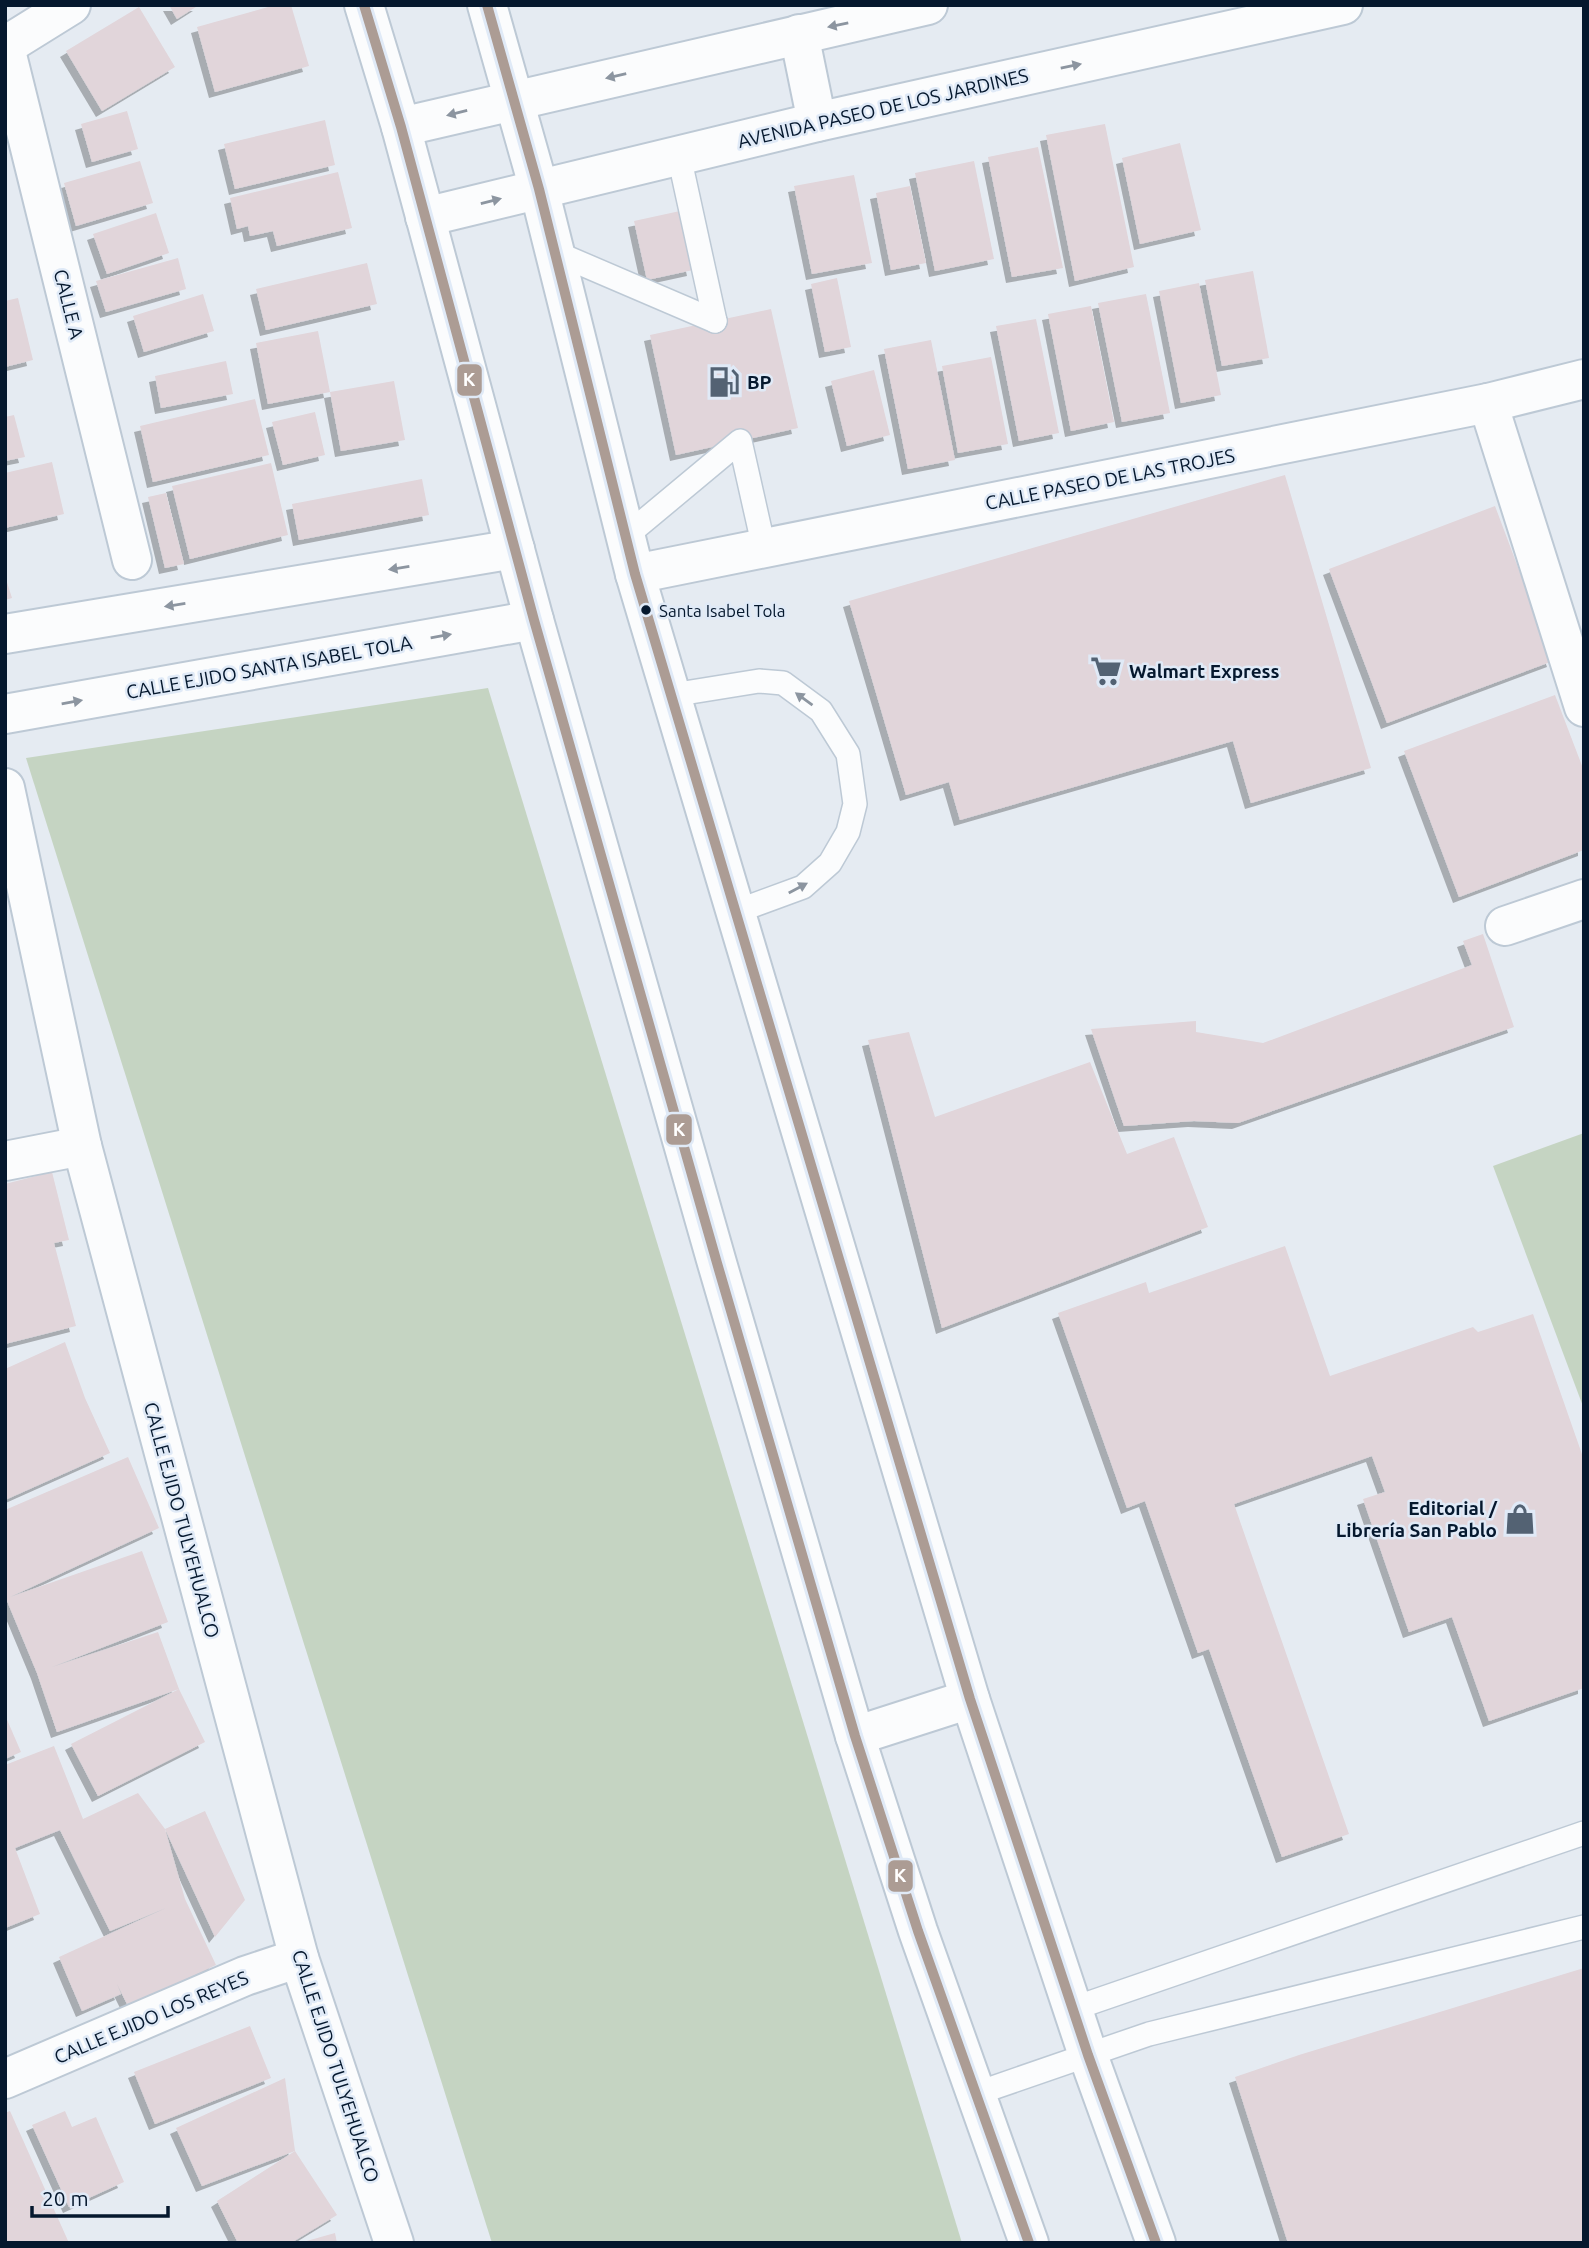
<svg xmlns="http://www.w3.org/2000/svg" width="1589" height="2248" font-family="Ubuntu,sans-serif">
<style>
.green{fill:#c5d4c2}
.building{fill:#e1d5da;filter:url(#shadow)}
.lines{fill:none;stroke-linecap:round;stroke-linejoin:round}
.lane-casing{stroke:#bdc9d5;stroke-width:26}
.street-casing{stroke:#bdc9d5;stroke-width:42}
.secondary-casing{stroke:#bdc9d5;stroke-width:42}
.lane{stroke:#fbfcfd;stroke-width:23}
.street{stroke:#fbfcfd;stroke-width:38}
.secondary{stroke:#fbfcfd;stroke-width:38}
.bus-1-casing{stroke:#e0eaf7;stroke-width:16}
.bus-1{stroke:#ac9c94;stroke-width:10}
.oneway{fill:#8c95a0}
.bus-dot{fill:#05182e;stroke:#e0eaf7;stroke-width:2.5}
.labels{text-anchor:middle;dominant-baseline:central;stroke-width:5;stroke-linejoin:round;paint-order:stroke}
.bus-label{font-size:17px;fill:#05182e;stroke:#e0eaf7;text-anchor:start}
.street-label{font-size:19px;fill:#05182e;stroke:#e0eaf7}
.poi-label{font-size:19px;font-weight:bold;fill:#05182e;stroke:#e0eaf7;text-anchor:start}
.line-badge{stroke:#e0eaf7;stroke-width:2.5}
.badge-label{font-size:19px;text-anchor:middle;font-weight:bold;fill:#fff}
</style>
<defs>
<filter id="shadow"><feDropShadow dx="-6" dy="6" stdDeviation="0" flood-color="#0004"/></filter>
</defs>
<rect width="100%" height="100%" fill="#e5ebf2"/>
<!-- green -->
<g class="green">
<path d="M488,688L962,2243H492L26,758Z"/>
<path d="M1584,1133V1409L1493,1166Z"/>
</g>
<!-- building -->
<g class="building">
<path d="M169,5H199L177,19Z"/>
<path d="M275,5H291L309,66L215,92L197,27Z"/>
<path d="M139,7L175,67L102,111L66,51Z"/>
<path d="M127,111L138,149L92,162L81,124Z"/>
<path d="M325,120L335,165L235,189L224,144Z"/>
<path d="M1105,124L1134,267L1075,281L1046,135Z"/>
<path d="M1180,143L1201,230L1140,244L1122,158Z"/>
<path d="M1038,147L1063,268L1012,277L988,157Z"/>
<path d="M140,161L153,203L76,226L64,183Z"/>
<path d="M974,161L994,259L935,271L915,173Z"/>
<path d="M338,172L352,228L277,246L273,231L250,236L248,226L237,229L230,198Z"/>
<path d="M854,175L872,263L812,274L794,186Z"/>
<path d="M910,186L926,263L891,270L876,193Z"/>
<path d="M680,211L693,270L647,280L634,221Z"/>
<path d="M156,213L169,253L107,274L93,234Z"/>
<path d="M178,258L186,289L106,312L96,281Z"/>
<path d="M367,263L377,304L266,330L256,289Z"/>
<path d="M1253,271L1269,358L1222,366L1205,280Z"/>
<path d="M837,278L851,347L825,352L811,284Z"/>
<path d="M1199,283L1221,395L1181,403L1159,291Z"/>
<path d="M203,294L214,331L144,352L133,316Z"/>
<path d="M1146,294L1170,413L1122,422L1098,303Z"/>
<path d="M18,298L33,360L5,367V301Z"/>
<path d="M1091,306L1114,422L1071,431L1048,314Z"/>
<path d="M771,309L798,428L676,455L650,335Z"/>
<path d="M1036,319L1059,433L1019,441L996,326Z"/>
<path d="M318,331L330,392L394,381L405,440L341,451L330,392L268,404L256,343Z"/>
<path d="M931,340L955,460L908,469L884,349Z"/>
<path d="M991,357L1008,444L958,453L942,366Z"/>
<path d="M226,361L233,394L161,408L155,376Z"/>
<path d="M874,370L890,435L847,446L831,381Z"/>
<path d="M255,399L269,455L153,482L140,426Z"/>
<path d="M315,412L325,455L283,465L272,422Z"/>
<path d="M14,415L25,457L5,461V417Z"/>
<path d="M52,462L64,514L5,528V473Z"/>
<path d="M271,463L288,535L190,559L172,486Z"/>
<path d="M1285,475L1371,768L1251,803L1233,741L960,820L949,782L906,795L849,601Z"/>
<path d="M422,479L429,515L299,540L292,504Z"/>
<path d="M166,493L184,564L165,568L148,497Z"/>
<path d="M1495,506L1553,661L1387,723L1329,569Z"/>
<path d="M5,576L12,598L5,600Z"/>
<path d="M1555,695L1584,771V850L1459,897L1404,751Z"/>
<path d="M1483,934L1514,1027L1238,1123L1194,1121L1124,1126L1091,1029L1196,1021V1032L1263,1043L1472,965L1463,941Z"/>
<path d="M909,1032L935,1117L1090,1062L1127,1154L1174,1137L1208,1227L942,1328L868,1040Z"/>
<path d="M52,1172L69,1240L54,1243L76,1326L5,1344V1184Z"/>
<path d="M1285,1246L1330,1376L1473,1327L1478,1332L1533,1314L1584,1460V1688L1489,1721L1452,1617L1409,1632L1363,1499L1385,1492L1372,1456L1234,1504L1349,1834L1282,1857L1209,1649L1198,1653L1145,1501L1127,1508L1058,1313L1146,1282L1149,1293Z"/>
<path d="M65,1342L85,1398L110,1453L5,1500V1369Z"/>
<path d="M128,1457L159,1528L10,1597L142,1551L168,1622L52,1667L158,1632L179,1689L205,1742L98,1796L71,1744L179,1689L57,1732L37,1673L5,1596V1510Z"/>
<path d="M5,1715L21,1752L5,1759Z"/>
<path d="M54,1746L83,1819L138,1793L165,1829L205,1811L245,1900L215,1937L165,1829L185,1899L216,1965L128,2006L117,1984L121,1994L82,2011L59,1957L166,1908L110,1931L60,1830L15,1848L40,1914L5,1928V1765Z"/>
<path d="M1584,1968V2243H1288L1235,2077L1299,2055Z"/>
<path d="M250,2026L271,2078L155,2124L134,2072Z"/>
<path d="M285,2078L295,2151L337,2215L291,2243H238L217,2201L295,2151L202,2186L176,2128Z"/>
<path d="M10,2111L69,2243H5V2113Z"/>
<path d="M65,2111L72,2127L96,2117L124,2182L69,2207L32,2125Z"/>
<path d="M335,2233L337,2243H304L303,2242Z"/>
</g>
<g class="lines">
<defs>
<g id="lane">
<path d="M679,156L715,321"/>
<path d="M554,252L715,321"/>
<path d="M626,536L740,441L764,548"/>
<path d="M672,695L759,681L783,683L821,711L848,754L855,804L848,832L830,863L803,887L735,912"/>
<path d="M1072,2009L1584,1833"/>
<path d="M975,2094L1149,2034L1584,1927"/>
</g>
<g id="street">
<path d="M5,46L71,5"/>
<path d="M5,47L132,560"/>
<path d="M1488,403L1584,707"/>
<path d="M635,574L1488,403L1584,379"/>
<path d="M5,788L82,1146L299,1958L394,2243"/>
<path d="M1505,926L1584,899"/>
<path d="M5,1161L82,1146"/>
<path d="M5,2079L245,1976L299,1958"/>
</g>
<g id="secondary">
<path d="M364,5L401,127L534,620L717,1263L855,1736L918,1931L1029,2243"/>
<path d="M487,5L539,189L635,574L970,1699L1088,2055L1156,2243"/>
<path d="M799,34L817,122"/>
<path d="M401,127L928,5"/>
<path d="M425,217L817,122L1343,5"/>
<path d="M5,634L515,549"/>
<path d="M5,714L534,620"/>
<path d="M855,1736L970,1699"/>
</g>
</defs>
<!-- lane casing -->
<use href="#lane" class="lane-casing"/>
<!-- street casing -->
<use href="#street" class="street-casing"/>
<!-- secondary casing -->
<use href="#secondary" class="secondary-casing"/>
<!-- lane -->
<use href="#lane" class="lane"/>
<!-- street -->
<use href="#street" class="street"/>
<!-- secondary -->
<use href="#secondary" class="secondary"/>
<defs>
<g id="bus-1">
<path d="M364,5L401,127L534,620L717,1263L855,1736L918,1931L1029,2243"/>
<path d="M487,5L539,189L635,574L970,1699L1088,2055L1156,2243"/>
</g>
</defs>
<!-- bus-1 casing -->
<use href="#bus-1" class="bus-1-casing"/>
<!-- bus-1 -->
<use href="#bus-1" class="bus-1"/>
</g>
<!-- one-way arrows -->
<defs><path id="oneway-solid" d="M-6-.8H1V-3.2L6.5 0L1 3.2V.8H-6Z" transform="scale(1.75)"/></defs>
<g class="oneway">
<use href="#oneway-solid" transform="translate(838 25) rotate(168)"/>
<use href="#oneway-solid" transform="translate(1071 66) rotate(-12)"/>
<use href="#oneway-solid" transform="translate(616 76) rotate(167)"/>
<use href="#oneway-solid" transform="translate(457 113) rotate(166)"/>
<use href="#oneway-solid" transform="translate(491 201) rotate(-14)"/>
<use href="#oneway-solid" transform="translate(399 568) rotate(171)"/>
<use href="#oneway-solid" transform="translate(175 605) rotate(171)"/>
<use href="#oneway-solid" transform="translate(441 636) rotate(-10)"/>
<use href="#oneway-solid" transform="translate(804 699) rotate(-144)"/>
<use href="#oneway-solid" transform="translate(72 702) rotate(-10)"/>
<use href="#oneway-solid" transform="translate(798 888) rotate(-28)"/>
</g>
<!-- icons -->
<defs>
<symbol id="fuel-bare" viewBox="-9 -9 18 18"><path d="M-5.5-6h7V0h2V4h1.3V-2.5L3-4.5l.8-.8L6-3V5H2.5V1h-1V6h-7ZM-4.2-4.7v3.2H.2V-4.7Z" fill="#536273" stroke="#e0eaf7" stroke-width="2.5" paint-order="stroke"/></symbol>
<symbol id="supermarket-bare" viewBox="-9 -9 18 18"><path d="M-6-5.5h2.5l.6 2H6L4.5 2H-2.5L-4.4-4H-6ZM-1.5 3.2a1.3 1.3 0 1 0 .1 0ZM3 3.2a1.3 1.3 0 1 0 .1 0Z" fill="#536273" stroke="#e0eaf7" stroke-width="2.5" paint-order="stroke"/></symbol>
<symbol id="shop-bare" viewBox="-9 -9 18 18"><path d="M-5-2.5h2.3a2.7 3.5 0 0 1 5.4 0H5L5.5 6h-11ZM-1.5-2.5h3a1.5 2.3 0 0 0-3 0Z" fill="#536273" stroke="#e0eaf7" stroke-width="2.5" paint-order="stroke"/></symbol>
</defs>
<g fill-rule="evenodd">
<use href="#fuel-bare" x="702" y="360" width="44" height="44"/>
<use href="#supermarket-bare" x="1084" y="649" width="44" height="44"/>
<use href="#shop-bare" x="1498" y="1497" width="44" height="44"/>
</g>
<!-- markers -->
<circle class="bus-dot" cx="646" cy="610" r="6"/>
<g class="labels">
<!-- bus labels -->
<g class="bus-label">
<text x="659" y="610">Santa Isabel Tola</text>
</g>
<!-- street labels -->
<g class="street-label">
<text transform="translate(883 108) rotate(-13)">AVENIDA PASEO DE LOS JARDINES</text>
<text transform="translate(69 304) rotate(76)">CALLE A</text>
<text transform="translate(1110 479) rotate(-11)">CALLE PASEO DE LAS TROJES</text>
<text transform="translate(269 667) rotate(-10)">CALLE EJIDO SANTA ISABEL TOLA</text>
<text transform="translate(182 1520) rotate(75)">CALLE EJIDO TULYEHUALCO</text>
<text transform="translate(151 2017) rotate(-23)">CALLE EJIDO LOS REYES</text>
<text transform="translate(336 2066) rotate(72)">CALLE EJIDO TULYEHUALCO</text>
</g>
<!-- poi labels -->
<g class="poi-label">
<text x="747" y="382">BP</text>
<text x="1129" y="671">Walmart Express</text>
<text x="1497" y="1508" text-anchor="end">Editorial /<tspan x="1497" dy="22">Librería San Pablo</tspan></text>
</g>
</g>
<g class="line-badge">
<rect x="456" y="363" width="27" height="34" rx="7" fill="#ac9c94"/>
<rect x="665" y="1113" width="28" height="33" rx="7" fill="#ac9c94"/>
<rect x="887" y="1859" width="27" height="34" rx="7" fill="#ac9c94"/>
</g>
<g class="badge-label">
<text x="469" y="386">K</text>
<text x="679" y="1136">K</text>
<text x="900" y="1882">K</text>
</g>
<!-- border -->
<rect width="1589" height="2248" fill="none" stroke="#05182e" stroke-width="14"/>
<!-- scale -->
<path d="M32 2206v10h136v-10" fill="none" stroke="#05182e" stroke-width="3.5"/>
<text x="42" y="2206" font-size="21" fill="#05182e" stroke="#e0eaf7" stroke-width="5" paint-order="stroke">20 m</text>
</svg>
